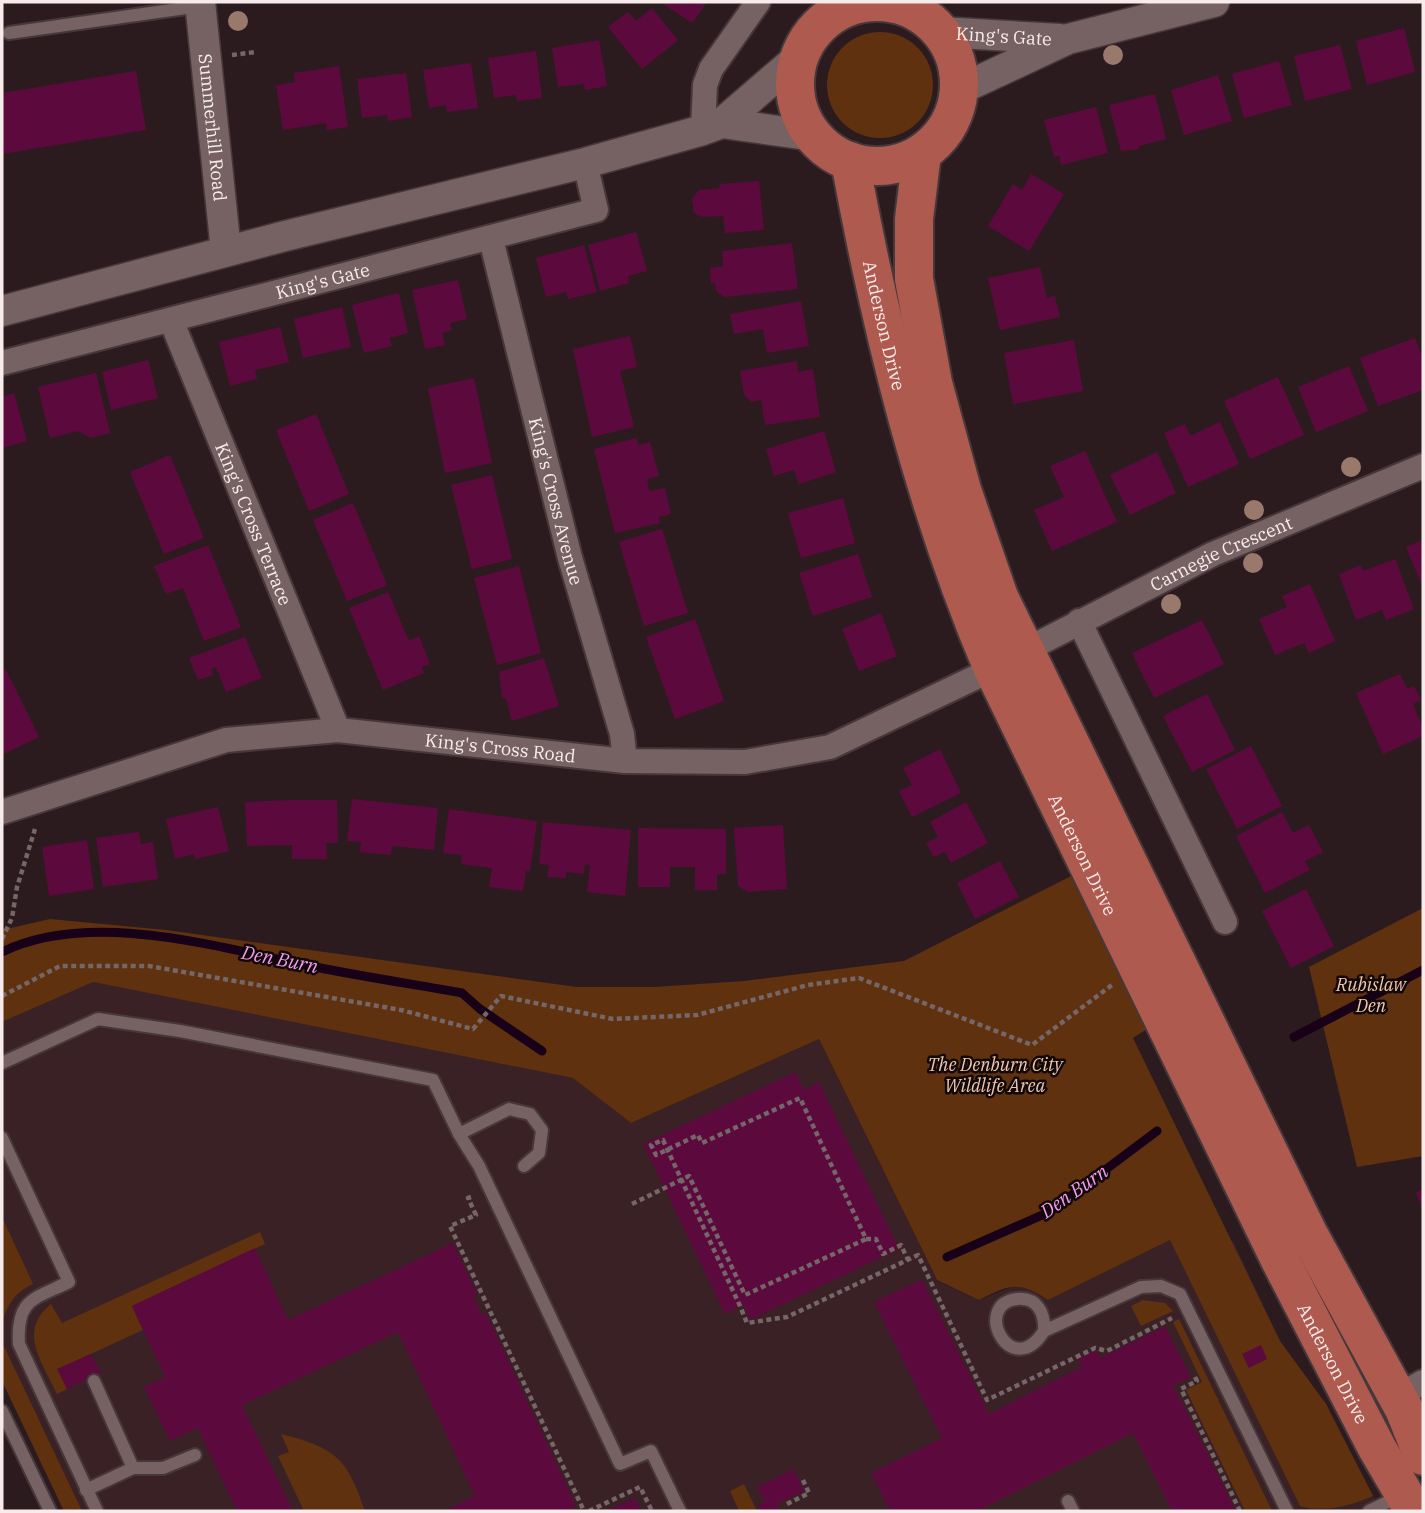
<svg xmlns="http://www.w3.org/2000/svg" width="1425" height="1513" font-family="'IBM Plex Serif',serif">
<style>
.built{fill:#3a2125}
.green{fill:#5f310f}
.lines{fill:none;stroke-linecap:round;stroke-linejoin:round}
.stream{stroke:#180018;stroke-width:9}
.building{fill:#5c0a3d}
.service-casing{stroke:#46383a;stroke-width:16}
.minor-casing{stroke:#46383a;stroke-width:28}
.tertiary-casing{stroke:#46383a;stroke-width:33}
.primary-casing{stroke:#46383a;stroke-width:42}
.path{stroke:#756668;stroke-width:4.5;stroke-dasharray:5 3.5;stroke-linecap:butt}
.service{stroke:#766163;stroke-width:12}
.minor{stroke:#766163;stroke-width:24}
.tertiary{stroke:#766163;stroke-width:30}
.primary{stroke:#ae5a4f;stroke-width:38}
.tree{fill:#98796c}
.labels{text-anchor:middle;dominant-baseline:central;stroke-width:5;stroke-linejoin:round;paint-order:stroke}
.street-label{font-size:18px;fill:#f7ebec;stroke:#100809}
.park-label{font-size:18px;font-style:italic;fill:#f1c6ab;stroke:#100809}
.water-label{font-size:19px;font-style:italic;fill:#f59bf2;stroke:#100809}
</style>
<rect width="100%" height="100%" fill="#2c1b1e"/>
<!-- built -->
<path class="built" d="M93,982L574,1078L631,1123L819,1039L937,1281L979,1300L1017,1285L1030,1288L1048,1300L1170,1240L1233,1241L1280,1341L1326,1404L1381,1511H64L2,1381V1022Z"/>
<!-- green -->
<g class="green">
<circle cx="880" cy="85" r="53"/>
<path d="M1075,874L1147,1029L1133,1038L1280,1341L1326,1404L1373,1496C1351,1506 1323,1513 1300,1506L1170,1240L1048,1300C1018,1280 1009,1285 979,1300L937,1280L819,1039L631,1123L573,1078L93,982L2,1022V930L50,919L166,930L577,987H654L744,981L904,961Z"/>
<path d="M1423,908V1156L1357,1167L1309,967Z"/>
<path d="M2,1217L33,1284C14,1293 8,1304 2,1323Z"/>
<path d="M260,1232L265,1244L132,1306L143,1330L58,1369L67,1389L57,1394C42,1361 17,1331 51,1304L62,1323Z"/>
<path d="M1143,1300L1165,1303L1173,1311L1141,1326L1131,1306Z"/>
<path d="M1179,1319L1272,1511H1245L1186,1390L1202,1382L1173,1322Z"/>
<path d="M2,1336V1342L82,1511H64L2,1381Z"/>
<path d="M281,1434C335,1448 347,1457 365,1511H304L278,1456L289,1452Z"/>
<path d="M744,1484L757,1511H739L730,1491Z"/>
</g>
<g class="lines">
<!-- stream -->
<g class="stream">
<path d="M2,952C91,909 217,947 310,966C360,976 411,984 462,993L480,1009L542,1051"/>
<path d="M1294,1037L1423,970"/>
<path d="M947,1257L1049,1212L1157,1131"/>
</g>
</g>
<!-- building -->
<g class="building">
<path d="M660,2H707L692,23Z"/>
<path d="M652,8L678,40L642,69L608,27L628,12L636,21Z"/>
<path d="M1404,28L1415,72L1367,85L1356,41Z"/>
<path d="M599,40L607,86L585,90L584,84L558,87L552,48Z"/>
<path d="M1340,45L1352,89L1305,101L1294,56Z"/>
<path d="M536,51L542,98L517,101L516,95L494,98L488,58Z"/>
<path d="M1279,61L1292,105L1244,118L1232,74Z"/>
<path d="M471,63L478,108L447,112L446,105L429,108L423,70Z"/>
<path d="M339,66L348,127L327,130L326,123L283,130L276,85L295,82L294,73Z"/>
<path d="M136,71L146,130L2,154V93Z"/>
<path d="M406,73L412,117L388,121L387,115L362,118L357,79Z"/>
<path d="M1218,75L1232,121L1184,135L1171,90Z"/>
<path d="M1155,94L1166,139L1139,146V149L1121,151L1109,105Z"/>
<path d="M1096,107L1108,153L1061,165L1059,156L1054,157L1044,120Z"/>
<path d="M1031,174L1064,194L1029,251L988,226L1013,184L1022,190Z"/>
<path d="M759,181L764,230L725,233L723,216L703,217L694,213L692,199L699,190L720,188L719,184Z"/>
<path d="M636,232L647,271L628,276L629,283L600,291L588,245Z"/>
<path d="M792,243L798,289L725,297L716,291L715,283L711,284L710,268L723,266L722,251Z"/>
<path d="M584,245L597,292L568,299L566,292L546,297L536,258Z"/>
<path d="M1040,267L1047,298L1055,296L1060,317L1000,330L988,278Z"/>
<path d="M458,280L467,319L450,323L452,330L442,333L445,345L425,349L412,290Z"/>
<path d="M399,293L408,333L389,338L392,346L364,353L352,305Z"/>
<path d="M801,301L809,346L767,353L763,329L734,334L730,314Z"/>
<path d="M342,307L351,347L303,358L294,319Z"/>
<path d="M280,327L289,362L255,370L257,379L230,386L219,342Z"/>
<path d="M630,336L637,367L620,371L634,427L592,437L573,349Z"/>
<path d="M1415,338L1423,359V390L1378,406L1360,358Z"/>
<path d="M1074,340L1083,391L1013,404L1004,353Z"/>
<path d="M148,360L158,398L111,410L102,372Z"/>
<path d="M797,361L798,372L813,369L820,417L765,425L761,400L751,402L744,395L740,371Z"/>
<path d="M1349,366L1368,411L1316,432L1298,387Z"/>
<path d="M96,373L110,433L91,438L78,431L50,438L38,387Z"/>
<path d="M1278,377L1304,435L1250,459L1224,401Z"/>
<path d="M474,378L492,463L445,473L428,388Z"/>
<path d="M14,393L27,441L2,448V397Z"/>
<path d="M316,414L349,494L309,511L276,430Z"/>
<path d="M1220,422L1239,464L1188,487L1164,433L1185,424L1190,436Z"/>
<path d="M824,431L836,472L799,484L794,470L774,476L766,449Z"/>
<path d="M636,438L638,445L650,442L659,476L647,479L649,491L665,488L671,514L659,517L660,523L615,533L594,449Z"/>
<path d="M1085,451L1117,522L1052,551L1034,510L1064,497L1050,466Z"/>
<path d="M1157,452L1176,493L1130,515L1110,475Z"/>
<path d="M170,455L204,538L164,554L130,472Z"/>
<path d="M492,475L512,559L472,569L451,485Z"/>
<path d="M843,498L855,543L801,558L788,513Z"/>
<path d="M353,503L387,585L347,601L313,520Z"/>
<path d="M662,529L688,613L644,626L619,542Z"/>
<path d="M1423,540V588L1406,547Z"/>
<path d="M208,545L241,627L204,641L183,588L166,594L154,566Z"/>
<path d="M858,554L872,597L813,616L799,573Z"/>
<path d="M1395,559L1414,609L1386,620L1382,610L1356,620L1339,574L1361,565L1363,571Z"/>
<path d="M519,566L541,653L497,665L474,578Z"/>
<path d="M1310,584L1335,641L1309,653L1304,643L1275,655L1259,619L1287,607L1282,596Z"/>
<path d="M388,592L409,641L419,636L430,664L422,667L424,673L383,690L349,608Z"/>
<path d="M881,613L897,656L859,671L842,629Z"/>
<path d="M695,619L724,701L675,719L646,637Z"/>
<path d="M1202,620L1224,664L1154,698L1132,653Z"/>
<path d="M245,637L262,678L226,692L216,667L211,669L213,675L198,680L189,658Z"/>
<path d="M544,658L559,706L512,721L506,699L502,697L499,672Z"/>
<path d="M5,668L39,737L2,755V670Z"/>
<path d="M1400,674L1407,689L1414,686L1421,700L1413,704L1423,728V736L1383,754L1356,693Z"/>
<path d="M1207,694L1235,750L1192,772L1163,716Z"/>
<path d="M1251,746L1282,806L1237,829L1206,769Z"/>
<path d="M940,749L961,793L912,817L899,791L912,785L903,768Z"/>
<path d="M352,799L438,808L434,850L392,846L391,855L360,852L361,842L347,841Z"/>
<path d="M292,800H337L338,843H326L327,859H292V845L247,846L245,802Z"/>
<path d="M966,802L988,843L951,863L945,852L934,857L926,843L938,837L930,822Z"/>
<path d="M218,807L229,851L195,859L194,854L175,859L166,819Z"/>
<path d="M449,809L537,821L530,871H526L523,891L489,887L492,868L461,864L462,855L443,853Z"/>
<path d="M1282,812L1293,833L1309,825L1323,852L1305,861L1310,870L1265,893L1236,836Z"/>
<path d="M543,822L631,830L625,896L587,892L590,865L585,864L584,874L566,872V878L547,877L549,865L539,864Z"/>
<path d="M783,825L787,889L748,892L738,886L734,828Z"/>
<path d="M638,828L726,829V874H717V890H695V867H670V887H638Z"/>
<path d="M139,832L141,844L153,842L158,879L103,887L96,838Z"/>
<path d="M87,840L94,889L49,896L42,847Z"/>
<path d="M1000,861L1019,897L975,919L957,883Z"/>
<path d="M1306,889L1334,946L1291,968L1262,911Z"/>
<path d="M795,1072L804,1090L819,1082L899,1249L750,1320L743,1305L725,1314L643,1144Z"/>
<path d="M1423,1190V1212L1416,1192Z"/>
<path d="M453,1243L477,1294L473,1296L482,1315L486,1313L576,1506L566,1511H444L475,1496L398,1332L242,1405L293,1511H237L198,1428L170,1441L144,1387L165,1377L132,1306L255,1248L288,1320Z"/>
<path d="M922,1279L989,1414L1082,1367L1078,1359L1096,1350L1100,1358L1165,1326L1191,1377L1173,1385L1236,1511H1172L1133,1433L977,1511H890L871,1473L942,1438L874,1302Z"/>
<path d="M1261,1345L1267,1359L1249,1368L1242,1354Z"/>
<path d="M91,1354L101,1373L67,1389L57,1369Z"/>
<path d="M794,1469L804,1491L777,1504L780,1511H761L758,1505L765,1502L757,1487Z"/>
<path d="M635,1498L641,1511H606Z"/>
</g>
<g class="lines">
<defs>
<g id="service">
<path d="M9,33L200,6"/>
<path d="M2,1063L98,1019L180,1031L433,1080L459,1134L479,1166L620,1464L651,1451L680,1511"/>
<path d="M459,1134L509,1109L530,1114L542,1130L539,1153L524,1166"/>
<path d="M2,1138L69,1282C34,1299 16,1299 19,1344L97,1511"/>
<path d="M1044,1331C1045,1314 1038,1297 1017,1299C971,1304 1011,1383 1044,1331L1141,1287L1161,1286L1180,1294L1287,1511"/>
<path d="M94,1381L133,1468"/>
<path d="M2,1411L50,1511"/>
<path d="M86,1490L133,1468H163L195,1455"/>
<path d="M1068,1501L1073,1511"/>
<path d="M1369,1511L1400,1496"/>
</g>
<g id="minor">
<path d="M703,130L705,85L711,69L758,2"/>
<path id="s1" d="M491,239L570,558L622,734L625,761"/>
<path id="s2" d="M171,320L338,730"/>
<path id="s3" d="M2,363L596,210L585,163"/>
<path d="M1079,621L1225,922"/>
<path id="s4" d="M1024,651L1213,554L1423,466"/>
<path id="s5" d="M2,812L226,740L338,730L625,761L745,762L830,747L993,669"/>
<path d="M1397,1397L1423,1382"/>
</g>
<g id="tertiary">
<path id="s6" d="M200,2L226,251"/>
<path id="s7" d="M941,32L1060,39"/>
<path d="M959,90L1068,39L1214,2"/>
<path d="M722,123L814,136"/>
<path d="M2,311L285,236L585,163L703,130L722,123L801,55"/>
</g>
<g id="primary">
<circle cx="877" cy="84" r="82"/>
<path d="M922,153L914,219V279L933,383L962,490L999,597L1308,1233L1404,1409L1423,1456"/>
<path id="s8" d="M850,161C882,334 924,507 993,669L1280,1260L1377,1448L1414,1511"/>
</g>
</defs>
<!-- service casing -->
<use href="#service" class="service-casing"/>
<!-- minor casing -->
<use href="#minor" class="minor-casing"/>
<!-- tertiary casing -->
<use href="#tertiary" class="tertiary-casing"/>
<!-- primary casing -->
<use href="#primary" class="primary-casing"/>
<!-- path -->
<g class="path">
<path d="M232,55L256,52"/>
<path d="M2,939L12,918L17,887L35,829"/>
<path d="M2,996L60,966H149L401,1010L473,1029L501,996L613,1019L697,1015L808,985L859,978L1032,1045L1112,985"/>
<path d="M471,1197L468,1198L476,1215L450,1226L584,1511"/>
<path d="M632,1204L689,1176L745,1295L866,1239L800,1098L702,1143L698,1135L656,1155L651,1145L663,1140L740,1306L747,1323L787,1317L918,1255L987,1400L1095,1348L1107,1351L1172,1318"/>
<path d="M866,1239H876L883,1254L901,1245L908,1260"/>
<path d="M1195,1377L1197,1381L1181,1389L1240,1511"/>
<path d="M787,1504L809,1493L802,1478"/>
<path d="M589,1511L640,1487L652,1511"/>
</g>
<!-- service -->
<use href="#service" class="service"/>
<!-- minor -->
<use href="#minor" class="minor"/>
<!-- tertiary -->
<use href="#tertiary" class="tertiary"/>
<!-- primary -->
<use href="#primary" class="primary"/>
</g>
<!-- trees -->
<g class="tree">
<circle cx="238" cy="21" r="10"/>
<circle cx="1113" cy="55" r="10"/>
<circle cx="1351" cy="467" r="10"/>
<circle cx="1254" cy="510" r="10"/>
<circle cx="1253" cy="563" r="10"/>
<circle cx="1171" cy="604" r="10"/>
</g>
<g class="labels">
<!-- street labels -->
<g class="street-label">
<text stroke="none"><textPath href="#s7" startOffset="63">King's Gate</textPath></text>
<text stroke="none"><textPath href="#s6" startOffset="126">Summerhill Road</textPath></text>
<text stroke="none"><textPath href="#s3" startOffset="331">King's Gate</textPath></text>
<text stroke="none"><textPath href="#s8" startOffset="168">Anderson Drive</textPath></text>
<text stroke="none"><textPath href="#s1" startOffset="270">King's Cross Avenue</textPath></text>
<text stroke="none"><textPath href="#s2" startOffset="220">King's Cross Terrace</textPath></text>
<text stroke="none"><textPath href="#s4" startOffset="220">Carnegie Crescent</textPath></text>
<text stroke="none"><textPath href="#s5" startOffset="511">King's Cross Road</textPath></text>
<text stroke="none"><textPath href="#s8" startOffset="735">Anderson Drive</textPath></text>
<text stroke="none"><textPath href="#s8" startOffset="1302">Anderson Drive</textPath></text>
</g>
<!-- park labels -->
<g class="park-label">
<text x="1371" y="984">Rubislaw<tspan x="1371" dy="21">Den</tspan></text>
<text x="995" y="1064">The Denburn City<tspan x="995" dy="21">Wildlife Area</tspan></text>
</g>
<!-- water labels -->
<g class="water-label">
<text transform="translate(280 959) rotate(11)">Den Burn</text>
<text transform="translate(1074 1191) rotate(-35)">Den Burn</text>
</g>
</g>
<!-- border -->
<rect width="1425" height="1513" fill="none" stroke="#f7ebec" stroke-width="7"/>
</svg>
